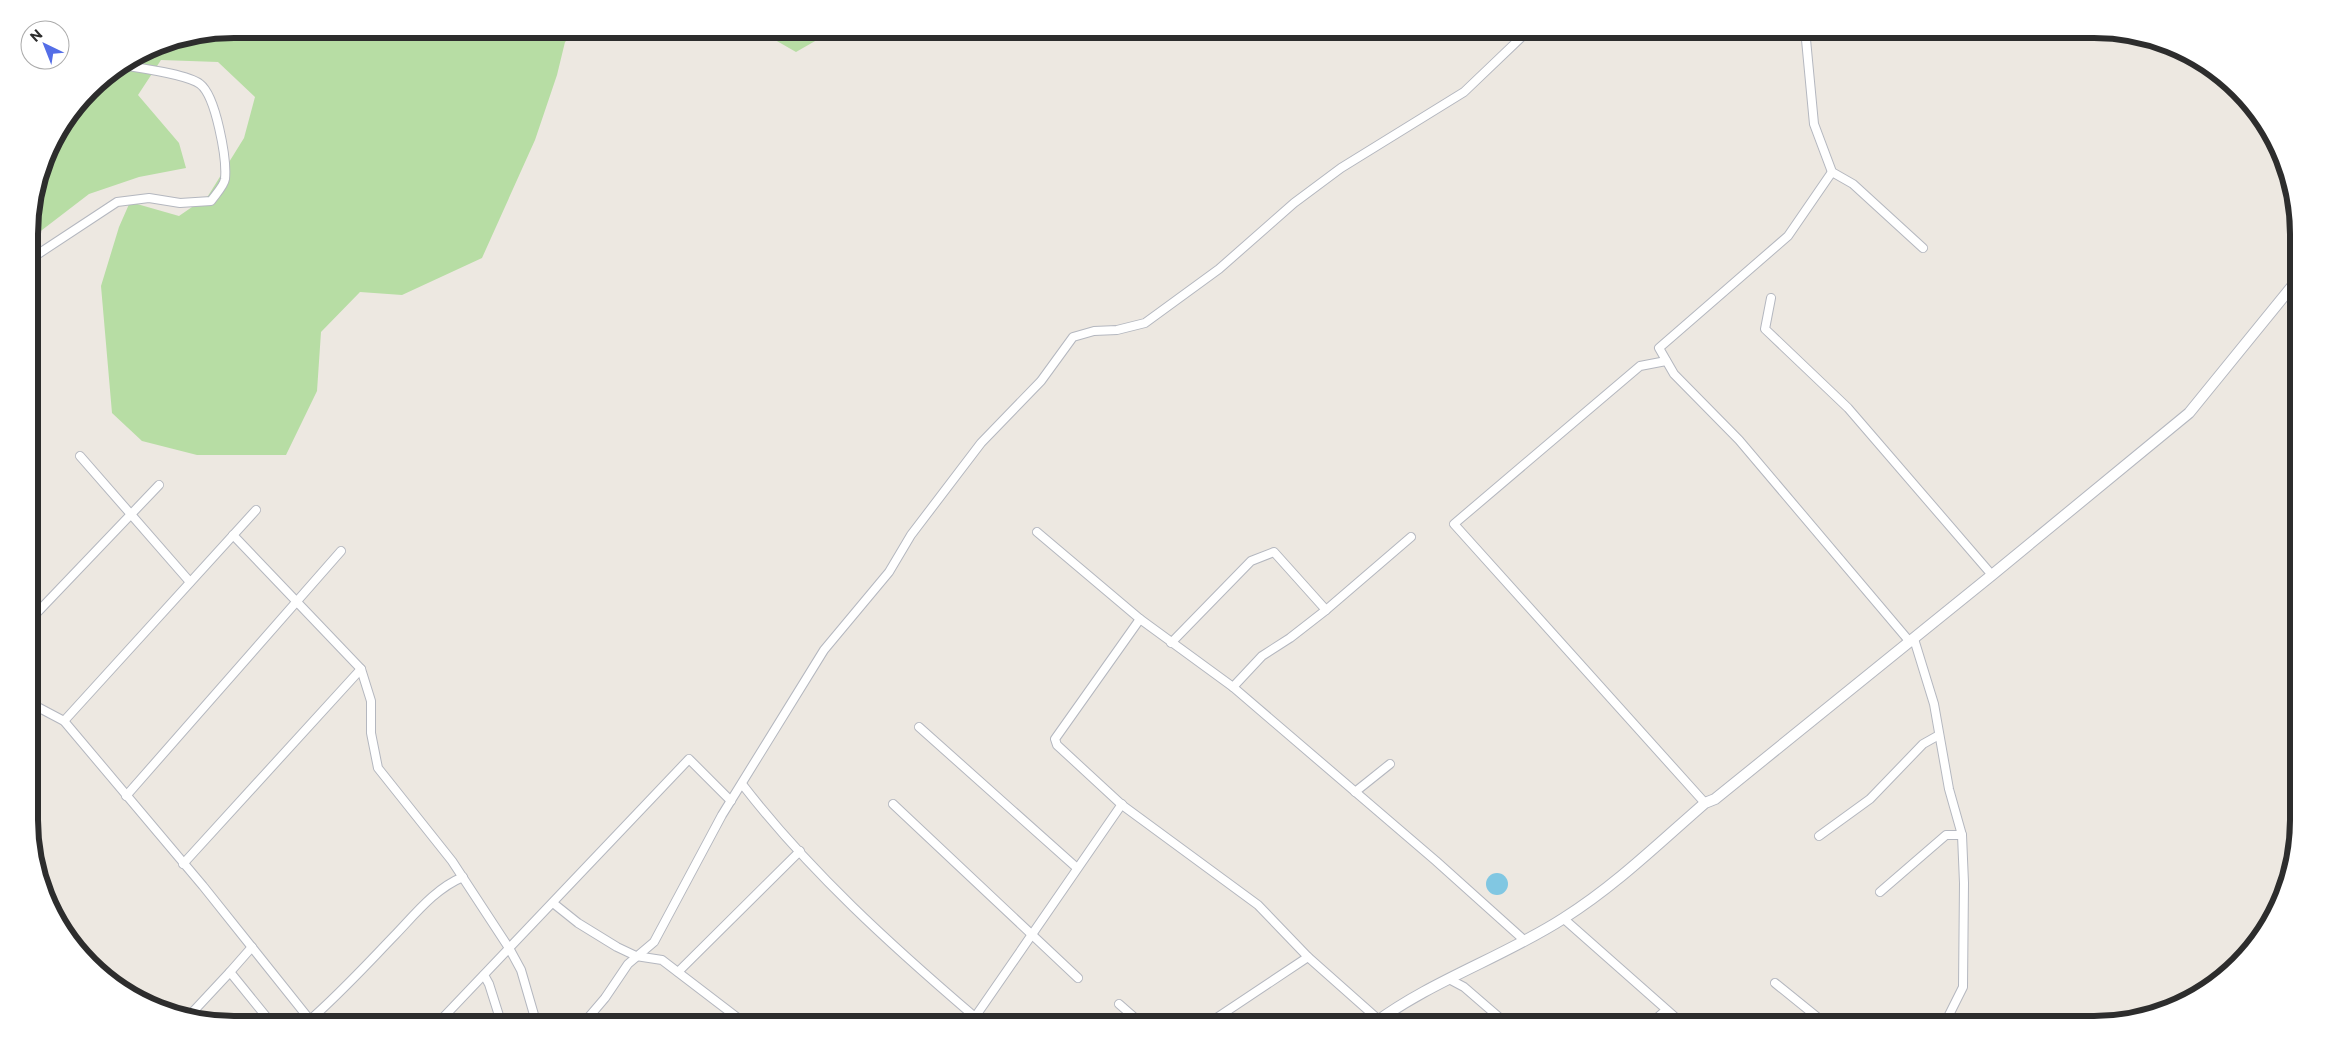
<svg xmlns="http://www.w3.org/2000/svg" width="2328" height="1054" font-family="Commissioner,sans-serif">
<style>
.green{fill:#b7dda4}
.water{fill:#81c7e2}
.lines{fill:none;stroke-linecap:round;stroke-linejoin:round}
.minor-casing{stroke:#b4b7bf;stroke-width:10}
.secondary-casing{stroke:#b4b7bf;stroke-width:12}
.minor{stroke:#fff;stroke-width:8}
.secondary{stroke:#fff;stroke-width:10}
.rim{fill:none;stroke:#2d2d2d;stroke-width:6}
</style>
<rect width="100%" height="100%" fill="#ede8e1"/>
<!-- green -->
<g class="green">
<path d="M233,29H578L565,42L557,75L535,140L482,258L402,295L360,292L321,332L317,391L286,455H197L142,441L112,413L101,286L119,227L130,202L179,216L208,196L244,138L255,97L218,62L161,60L138,95L179,143L186,168L139,177L89,194L29,240V220L50,143L98,80L155,44Z"/>
<path d="M756,29H836L796,52Z"/>
</g>
<!-- water -->
<circle class="water" cx="1497" cy="884" r="11"/>
<g class="lines">
<defs>
<g id="minor">
<path d="M1805,29L1814,124L1832,172L1853,184L1923,248"/>
<path d="M1832,172L1788,236L1659,348L1674,374L1739,440L1910,642"/>
<path d="M29,260L117,202L149,198L180,203L211,201C215,195 224,186 225,179C227,159 216,96 200,84C187,74 139,68 122,65"/>
<path d="M1771,298L1765,329L1848,408L1992,575"/>
<path d="M1666,361L1640,366L1454,524L1705,803"/>
<path d="M80,456L190,582"/>
<path d="M1037,532L1140,619L1233,687L1436,861L1524,940"/>
<path d="M233,535L361,669L371,701V733L378,768L452,861L509,948L521,970L537,1025"/>
<path d="M1140,619L1055,739L1057,745L1122,805L1258,905L1308,957L1379,1020"/>
<path d="M30,620L159,485"/>
<path d="M1914,639L1934,704L1949,789L1962,835L1964,883L1963,987L1944,1025"/>
<path d="M1171,643L1251,561L1274,552L1326,610"/>
<path d="M1233,687L1262,656L1290,638L1326,610L1411,537"/>
<path d="M30,703L64,721L203,886L314,1025"/>
<path d="M64,721L256,510"/>
<path d="M919,727L1077,868"/>
<path d="M742,784C809,871 892,946 975,1017L1122,804"/>
<path d="M1355,792L1390,764"/>
<path d="M126,796L341,551"/>
<path d="M893,804L1078,978"/>
<path d="M1819,836L1870,799L1923,744L1939,735"/>
<path d="M183,864L361,669"/>
<path d="M1880,892L1946,835H1962"/>
<path d="M553,903L578,923L617,947L636,956L662,960L747,1025"/>
<path d="M1564,919L1684,1025"/>
<path d="M230,972L252,947"/>
<path d="M678,972L800,851"/>
<path d="M484,975L489,984L502,1025"/>
<path d="M1449,979L1464,987L1508,1025"/>
<path d="M1775,983L1827,1025"/>
<path d="M1119,1004L1143,1025"/>
<path d="M189,1016L230,972L273,1025"/>
<path d="M304,1025C337,997 366,965 396,934C416,913 436,888 463,877"/>
<path d="M436,1025L689,759L731,801"/>
<path d="M582,1025L605,998L628,964L654,942L722,815L824,650L889,572L911,535L981,443L1041,381L1073,337L1094,331L1117,330L1145,323L1219,269L1294,203L1341,168L1464,92L1530,29"/>
<path d="M1206,1025L1308,957"/>
<path d="M1649,1025L1666,1010"/>
</g>
<path id="secondary" d="M1372,1025C1430,981 1504,957 1564,918C1615,886 1659,843 1705,803L1715,799L1992,575L2189,413L2298,279"/>
</defs>
<!-- minor casing -->
<use href="#minor" class="minor-casing"/>
<!-- secondary casing -->
<use href="#secondary" class="secondary-casing"/>
<!-- minor -->
<use href="#minor" class="minor"/>
<!-- secondary -->
<use href="#secondary" class="secondary"/>
</g>
<!-- crop -->
<path d="M0 0H2328V1054H0ZM234 38H2094A196 196 0 0 1 2290 234V820A196 196 0 0 1 2094 1016H234A196 196 0 0 1 38 820V234A196 196 0 0 1 234 38Z" fill="#fff" fill-rule="evenodd"/>
<path class="rim" d="M234 38H2094A196 196 0 0 1 2290 234V820A196 196 0 0 1 2094 1016H234A196 196 0 0 1 38 820V234A196 196 0 0 1 234 38Z"/>
<!-- north arrow -->
<g transform="translate(45 45) rotate(317)"><circle r="24" fill="#ffffff" stroke="#ababab"/>
<path d="M0-4L9 19L0 12L-9 19Z" fill="#546ee7"/>
<text y="-8" font-size="14" font-weight="bold" text-anchor="middle" fill="#2d2d2d">N</text>
</g>
</svg>
